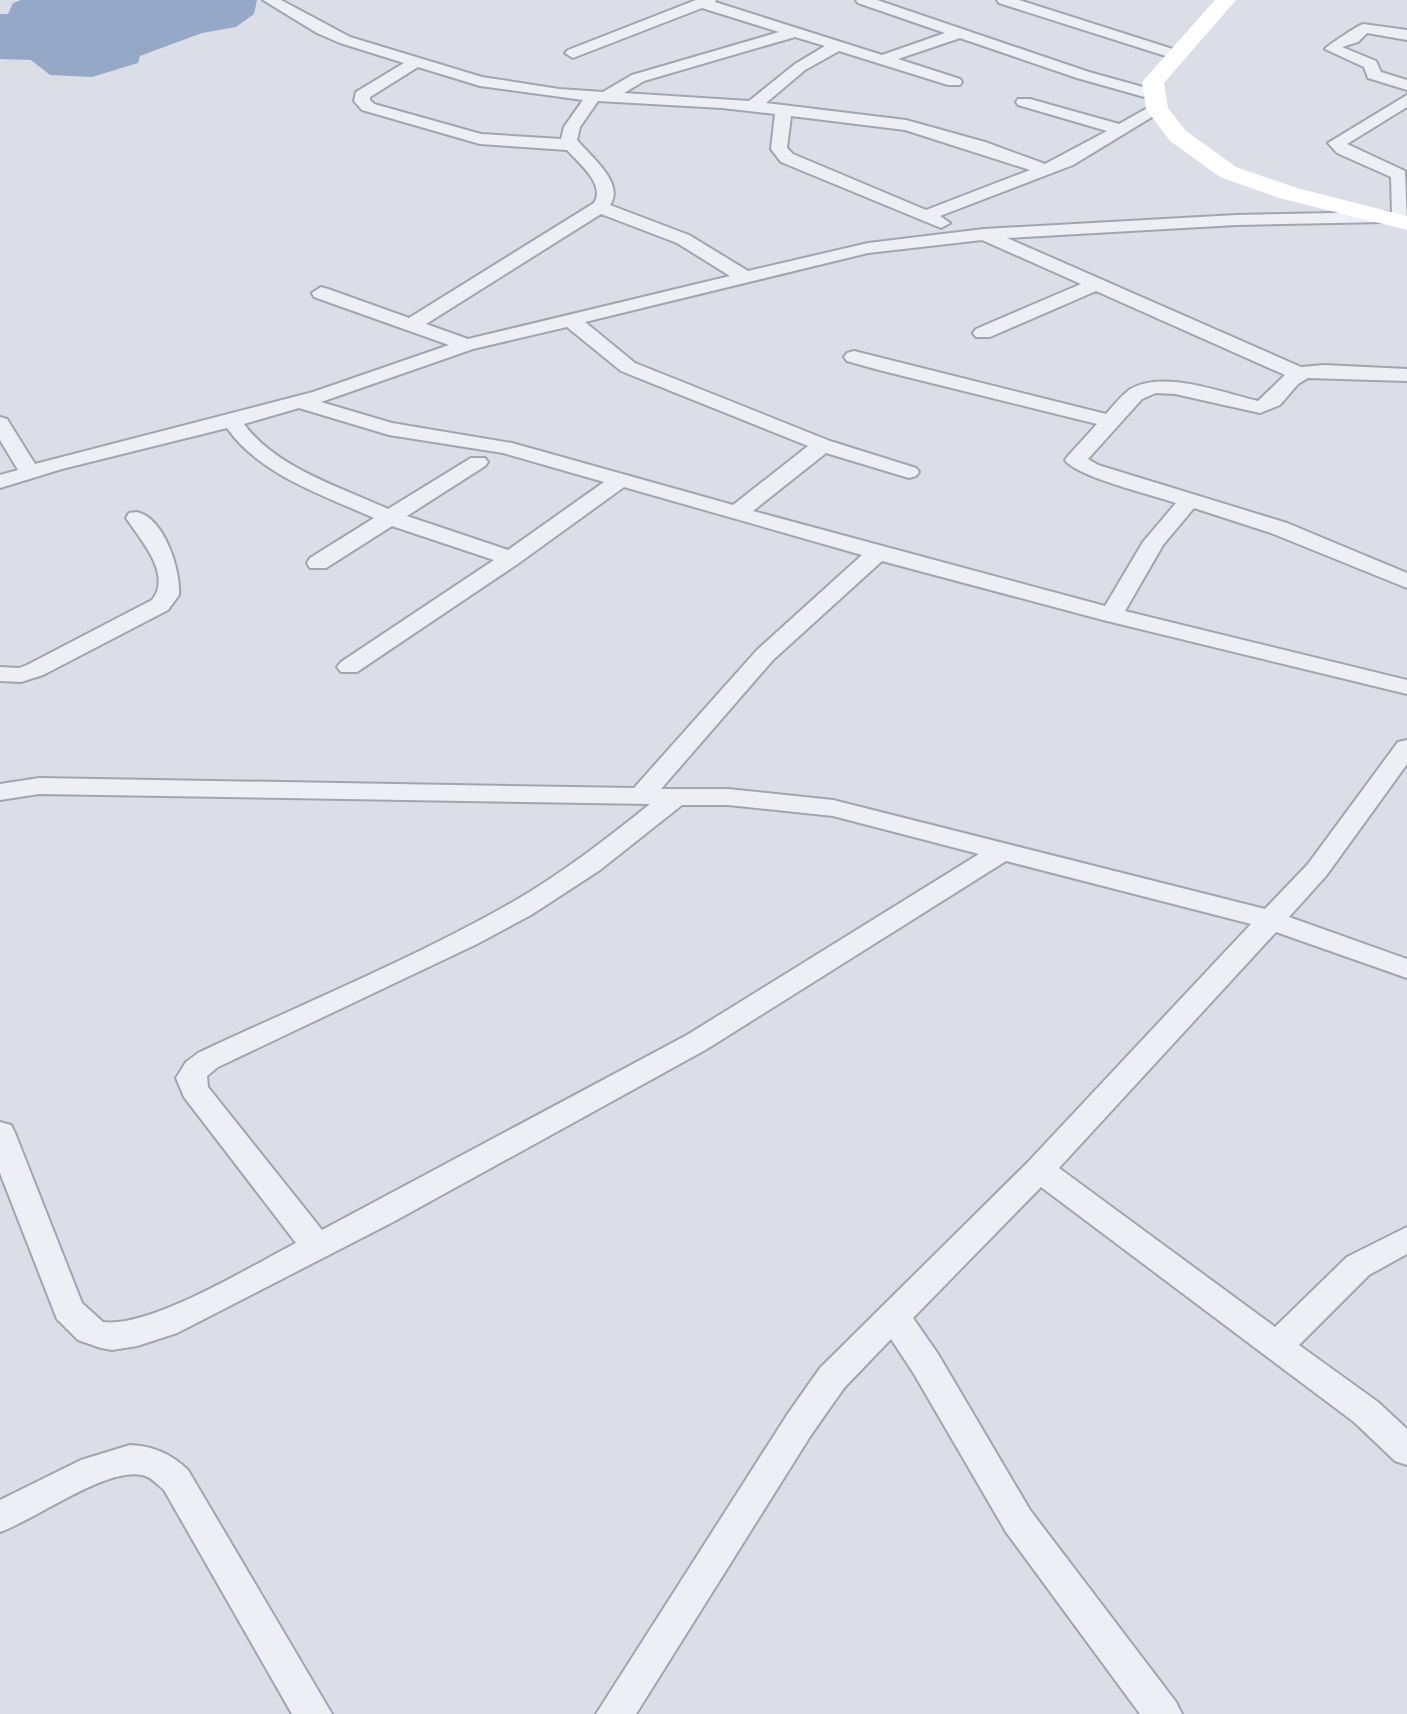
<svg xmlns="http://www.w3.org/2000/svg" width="1407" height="1714" font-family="'Space Grotesk',sans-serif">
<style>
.water{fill:#95a8c7}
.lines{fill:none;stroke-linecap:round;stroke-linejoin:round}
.minor-casing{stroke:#a1a5b0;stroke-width:4}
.minor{fill:#eeeff4;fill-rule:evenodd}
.secondary{fill:#fff;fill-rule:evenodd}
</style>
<rect width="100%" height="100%" fill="#dbdee6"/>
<!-- water -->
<path class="water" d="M21,0H257L254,14L236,27L202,33L140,56L138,63L92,77L50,75L31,60L0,59V14H8L13,3Z"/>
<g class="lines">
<defs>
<g id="minor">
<path d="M263,0H281L350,37L482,77L559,89L603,92L632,75L779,32L702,8L578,56L573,58L565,53L568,50L696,0H716L715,2L882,55L945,33L858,3L856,0H877L1089,72L1161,92L1163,95L1155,100L1077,78L960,38L898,59L960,79L962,82L960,85H948L839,51L805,70L766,103L906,120L985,142L1045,164L1107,131L1018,105L1016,102L1018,99H1030L1119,124L1151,106L1157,104L1165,109L1073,165L940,216L950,223L941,228L781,162L771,149L775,114L722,108L598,101L580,127L577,140C591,157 625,183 610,205L689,235L748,271L868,243L984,229L1236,215L1385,212L1392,214L1391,177L1337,153L1328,143L1407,95V107L1347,144L1405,171L1407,225H1395L1392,219L1385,222L1236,225L1007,238L1301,367L1324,365L1407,369V381L1308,378L1298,384L1280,405L1260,413L1175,394L1156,393L1142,399L1088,459L1098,465L1287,523L1407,573V588L1271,533L1194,508L1163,545L1125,611L1407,680V694L1103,620L882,561L773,660L661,789H728L833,800L1265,909L1308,864L1398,742L1407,740V764L1326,876L1289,917L1407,959V978L1276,932L1059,1168L1275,1327L1347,1257L1407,1227V1254L1369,1275L1299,1345L1378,1402L1407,1429V1465L1395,1461L1354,1422L1041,1187L913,1318L938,1354L1030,1510L1176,1702L1182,1714H1140L1006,1532L914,1374L891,1339L844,1388L811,1435L636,1714H596L787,1415L820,1368L1028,1162L1251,924L1006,861L707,1049L393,1222L177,1333L137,1346L112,1350L101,1348L78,1340L57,1319L0,1173V1122L11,1125L15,1133L82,1303L103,1322C151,1328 251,1266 296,1243L184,1097L176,1078L186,1062L198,1053C300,1005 413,959 511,903C560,875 605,840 650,804L39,794L0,800V784L39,778L634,788L757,650L862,555L624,487L519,563L357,672H341L337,667L341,662L494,560L392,526L326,568H310L307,563L310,558L374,518C323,495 260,475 227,428L62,469L0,488V475L18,470L0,440V417L7,419L35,464L313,392L449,345L314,297L312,293L321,287L328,289L409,318L594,203C606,185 579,163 567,150L480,144L362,110L354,101L356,92L404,63L340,43L317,33ZM795,37L825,46L795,64L749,101L624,93L644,81ZM418,67L480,86L583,100L564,127L561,139L481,134L374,104L370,100V97ZM791,116L905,130L1030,170L926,210L793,154L787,148ZM601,214L677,243L730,276L468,339L426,324ZM982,240L1081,284L976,329L973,333L976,337H990L1096,291L1285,375L1258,401C1223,393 1162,369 1129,390C1121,396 1113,406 1106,414L854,351L847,353L844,357L847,361L879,370L1097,424L1068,456L1065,460C1077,477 1153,495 1176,503L1143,542L1105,606L753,511L826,453L909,478L916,476L919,472L916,468L830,441L635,363L585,322L868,253ZM567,327L621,371L808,446L733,505L512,443L392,423L321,402L473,349ZM299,408L389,435L503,453L604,482L508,550L407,516L485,466L488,462L485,458H471L388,509C341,487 276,468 244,424ZM682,805H728L833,816L979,854L687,1035L322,1230L208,1087L207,1076L218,1067L477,944L531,915L600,870Z"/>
<path d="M997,0H1019L1182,52L1185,55L1182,58H1172L999,3Z"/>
<path d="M1363,24L1407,30V40L1367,33L1358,42L1342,47L1376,61L1381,72L1407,80V90L1368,78L1364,67L1325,49C1328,45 1359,25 1363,24Z"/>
<path d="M137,512C164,518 181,570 179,595L168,610L43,675L21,682L0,681V667L19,668L27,665L152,600C173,575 140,539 126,518L129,513Z"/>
<path d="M130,1445C154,1446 171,1454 188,1470L332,1714H292L164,1490C158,1485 150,1476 142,1475C104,1468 37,1519 0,1532V1500L81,1460Z"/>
</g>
</defs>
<!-- minor casing -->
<use href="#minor" class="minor-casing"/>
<!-- minor -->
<use href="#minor" class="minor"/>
<!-- secondary -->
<path class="secondary" d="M1215,0H1236L1164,83L1168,108L1186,131L1236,167L1297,188L1407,216V230L1279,198L1220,177L1170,141L1146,109L1142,82Z"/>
</g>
</svg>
